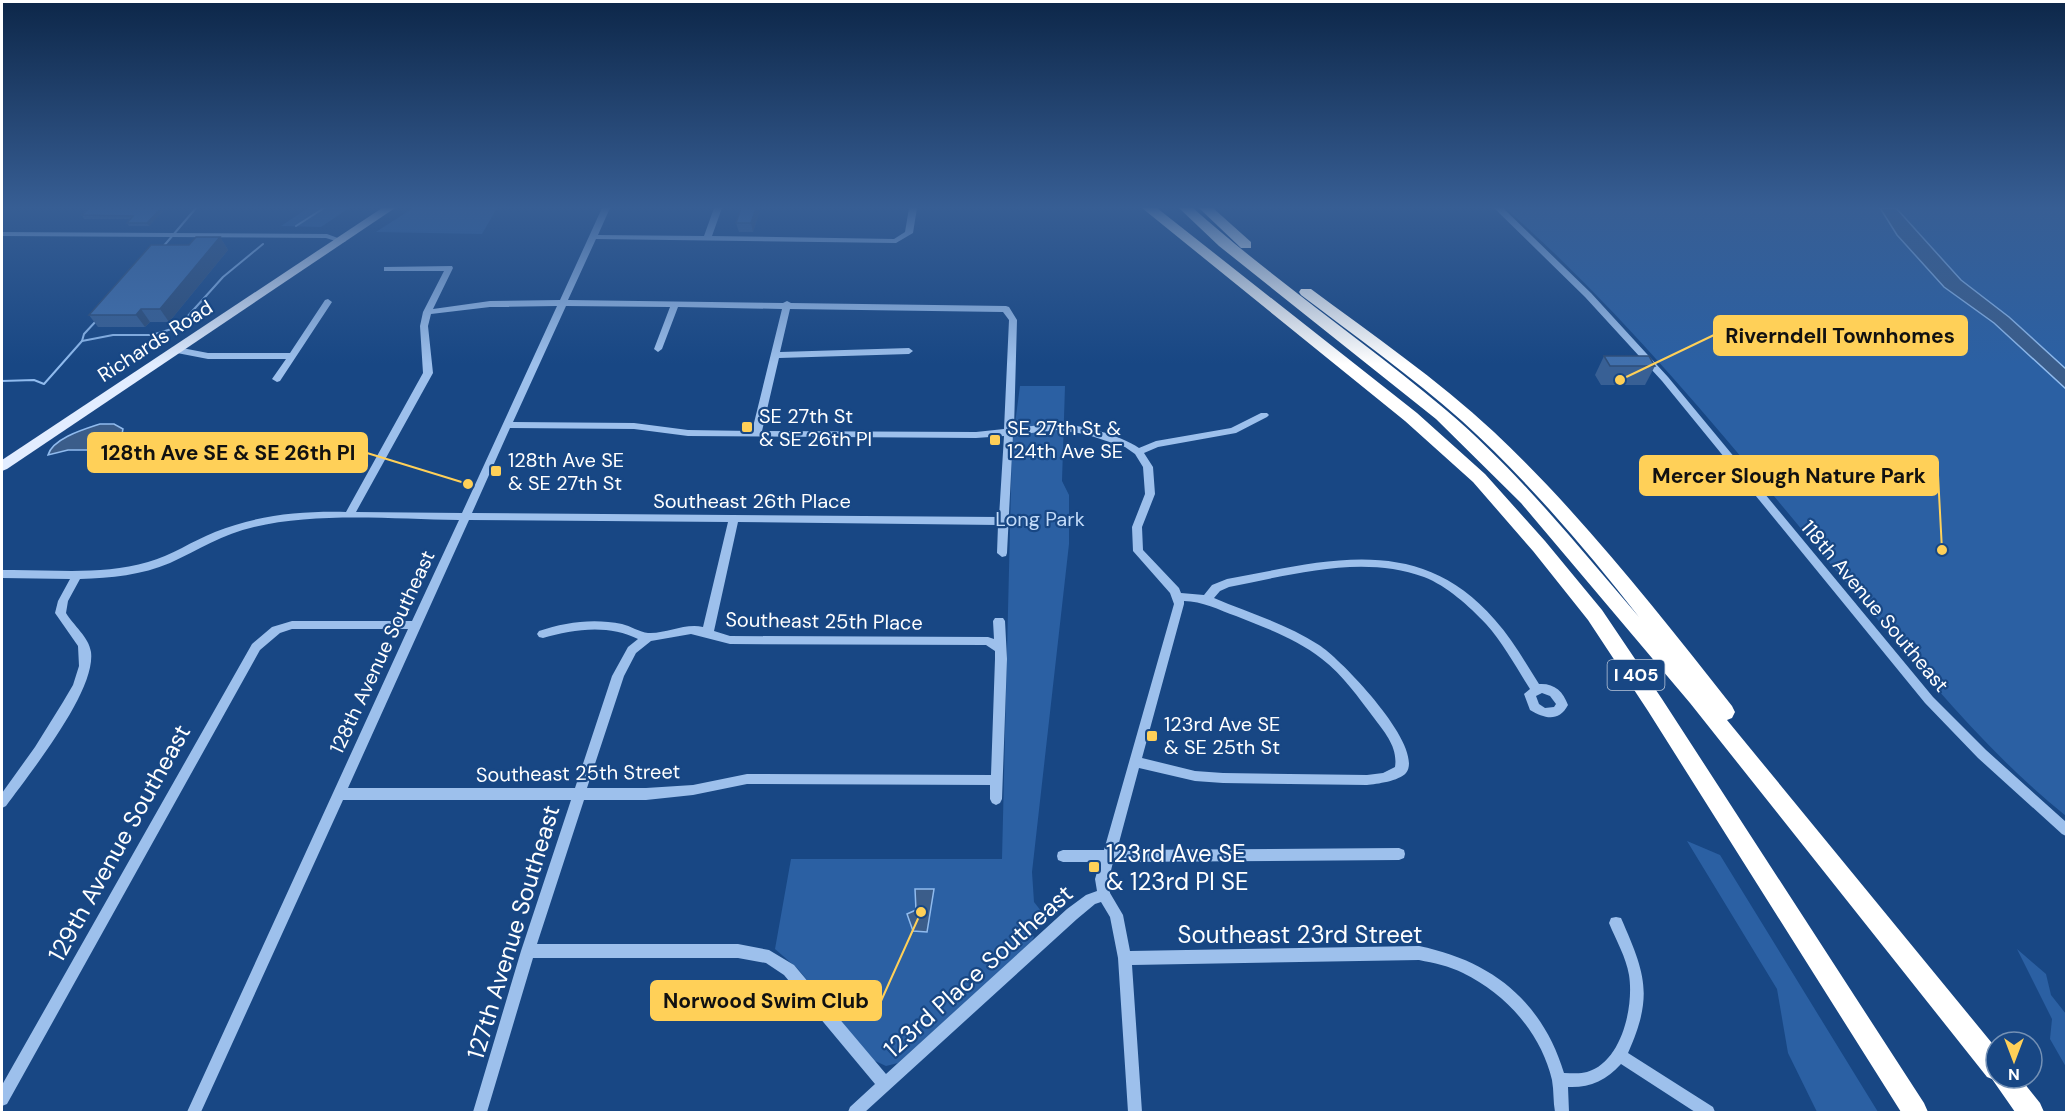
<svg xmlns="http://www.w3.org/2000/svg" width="2068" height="1114" font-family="'DM Sans',sans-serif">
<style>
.green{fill:#2b60a3}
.water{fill:#3b5d8a;stroke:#90bbee;stroke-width:1.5}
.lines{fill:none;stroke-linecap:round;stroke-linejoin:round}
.stream{stroke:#90bbee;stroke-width:2}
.minor{fill:#9dc0ec;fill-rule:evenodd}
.major{fill:#e2edff;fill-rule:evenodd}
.highway{fill:#fff;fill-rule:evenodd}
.wall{fill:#386095}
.shaded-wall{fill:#2e4e79}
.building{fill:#4170ad;stroke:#2e4e79;stroke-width:1.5}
.poi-dot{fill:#ffd058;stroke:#184784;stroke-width:2}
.labels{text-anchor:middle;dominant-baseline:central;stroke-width:4.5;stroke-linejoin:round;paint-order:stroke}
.shield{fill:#184784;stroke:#bac8da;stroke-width:1.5}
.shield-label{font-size:18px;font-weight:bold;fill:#fff}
.street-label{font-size:20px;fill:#fff;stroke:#184784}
.poi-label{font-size:20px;fill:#fff;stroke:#184784;text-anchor:start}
.park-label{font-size:20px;fill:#c2dbf9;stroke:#184784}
.near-street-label{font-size:24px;fill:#fff;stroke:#184784}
.near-poi-label{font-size:24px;fill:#fff;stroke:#184784;text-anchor:start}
.leader{fill:none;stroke:#ffd058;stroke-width:2}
.callout-dot{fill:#ffd058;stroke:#184784;stroke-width:2}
.callout{fill:#ffd058;stroke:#ffd058;stroke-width:2}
.callout-label{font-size:21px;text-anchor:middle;font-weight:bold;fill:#111}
</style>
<rect width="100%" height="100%" fill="#184784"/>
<!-- green -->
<g class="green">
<path d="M308,208H349L321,227L281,226Z"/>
<path d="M413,208H497L482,234L376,232Z"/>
<path d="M1505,208H2066V816C1991,756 1929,680 1867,607C1751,471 1640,326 1505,208Z"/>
<path d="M1020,386H1065L1062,481L1069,495V544L1032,872L1034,902L1045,916L1030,931L1034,937L1030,944L898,1063L886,1066L873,1060L798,969L775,949L791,859H1002L1012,446Z"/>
<path d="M1687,841L1720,855L1878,1112H1817L1788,1053L1777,989Z"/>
<path d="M2017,949L2046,974L2051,995L2066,1014V1067L2050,1039L2052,1019Z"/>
</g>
<!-- water -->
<g class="water">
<path d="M1880,208H1896L1961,280L2009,317L2066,369V389L1994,323L1944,287L1897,235Z"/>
<path d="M100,424H114L123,429L122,434L100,450H68L48,455C53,438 85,429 100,424Z"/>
<path d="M915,889H934L927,932L913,931L907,914L916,910Z"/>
</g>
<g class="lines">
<!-- stream -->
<g class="stream">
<path d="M296,226L324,208"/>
<path d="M162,248L196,208"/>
<path d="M82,341L84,334L97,320"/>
<path d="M2,381L34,380L44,384L82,341L113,335H152L178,327L223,277L263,244"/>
</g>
<!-- minor -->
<g class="minor">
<path d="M602,208H610L598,235L704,236L714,208H722L712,236L894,239L905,232L909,208H917L913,233L896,243L596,239L568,300L783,303L787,301L791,303L1006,306L1009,307L1017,320L1014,428C1028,427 1042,424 1057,424C1080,424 1120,435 1139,448L1156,441L1231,428L1261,413H1267L1269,415L1267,417L1236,433L1158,447L1144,453L1153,467L1155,494L1142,527L1143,550L1179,588L1181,593L1204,595L1212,585L1227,579C1326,561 1419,532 1495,620C1512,639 1525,662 1539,684C1554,683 1563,691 1568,705C1559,722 1545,719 1530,710L1524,694L1530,689C1516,667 1503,643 1486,624C1469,606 1447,586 1424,577C1361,554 1292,575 1229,587L1220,591L1214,598C1249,613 1287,624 1319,645C1340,658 1426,747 1406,773C1399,781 1377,784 1367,785L1223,783L1195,781L1139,768L1117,850L1399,848L1404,850L1405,854L1404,858L1399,860L1113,862L1109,879L1110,893L1123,915L1130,951L1419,946C1492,961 1542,1001 1564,1073C1572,1073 1580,1074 1587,1072C1622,1062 1634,1006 1629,975C1626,957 1616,940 1609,923L1611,918L1616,917L1621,918C1645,973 1654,995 1628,1053L1713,1107L1715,1112H1695L1621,1064C1606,1081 1589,1088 1568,1087L1569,1112H1555C1553,1102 1554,1091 1552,1080C1541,1033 1506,994 1463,973C1449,966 1434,963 1419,960L1132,965L1142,1112H1128L1118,958L1110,917L1101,902L1095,904L1077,919L865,1112H848L850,1107L875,1084L784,975L766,963L738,958H533L487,1112H473L521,951L571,800H343L201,1112H187L408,629H292L280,633L260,650L7,1104L2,1106V1085L252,644L272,627L292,621H412L459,520C393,519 317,512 254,527C223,534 198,550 170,563C142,575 111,578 80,579L68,601L66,613C73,625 89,637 91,652C96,691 30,773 6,806L2,808V793L35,747L63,702L73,685L79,666L78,646L55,613L58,601L70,579L2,578V570C51,569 99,576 148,562C171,556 192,541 215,532C257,515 301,511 346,512L423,373L420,326L423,312L444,271H384V267L452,266L453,268L433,309L490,301L560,300ZM557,306L462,513L356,512L433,373L428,326L431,314L490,307ZM566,306L670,307L654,349L658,352L662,349L678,307L782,309L752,431L688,430L634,423L513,422ZM790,309L1003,312L1009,320L1004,429L976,432L762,431L779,358L909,354L913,351L909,348L780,352ZM510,428L634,429L688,436L976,438L1004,436L999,517L472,513ZM1057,430L1085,434L1125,447L1135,454L1143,467L1145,494L1132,527L1133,551L1170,593L1174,604L1104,850H1063L1058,852L1057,856L1058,860L1063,862H1100L1095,879L1097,891L1086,895L1067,909L886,1074L794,965L769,950L738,944H537L584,800H646L693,795L747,784L990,785V799L992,803L996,805L1000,803L1002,799L1007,659L1005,621L1003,618H995L993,621L994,639L988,637L730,636L714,631L738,522L998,525L997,553L1002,557L1006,556L1007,553L1013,435ZM469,520L728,522L703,627C684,623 667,634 648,633C640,632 630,626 622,624C594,618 565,622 539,631L537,634L539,637L543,638C573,629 609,624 638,639L628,647L612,676L575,788H348ZM1184,601C1202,601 1219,610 1236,616C1266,628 1297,639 1322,659C1343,675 1358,697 1374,718C1385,733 1398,747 1395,767L1383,773L1367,775L1223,773L1195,771L1142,758L1184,604ZM691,634L730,644L986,645L995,651V659L991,775L747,774L693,785L646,788H587L624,676L636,653L651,641ZM1542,693L1550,696L1556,704L1554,707L1545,708L1539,704L1536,696Z"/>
<path d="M1494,208H1503L1591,293L1668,377L1933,697L1986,750L2066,822V836L2062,834L1978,758L1925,703L1662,381L1585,297Z"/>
<path d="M2,232L327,234L346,241L342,243L326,238L2,236Z"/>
<path d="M328,299L332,302L280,381L277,382L272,379L286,359H208L177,353L173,350L177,347L208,353H290L325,300Z"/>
</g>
<!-- major -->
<path class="major" d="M382,208H395L7,469L2,471V460Z"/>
<!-- highway -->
<g class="highway">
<path d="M1142,208H1157L1417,413L1485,474L1545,541L1602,610L1662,699L1924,1103L1928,1112H1901L1648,711L1588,620L1533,551L1473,482L1405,421Z"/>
<path d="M1179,208H1193C1274,280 1364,341 1446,410C1518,471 1578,546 1639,617C1585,548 1527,480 1462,421C1411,376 1355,336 1301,295L1299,292L1301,289H1311C1373,335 1437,379 1494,432C1582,515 1657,611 1732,706L1735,712L1732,718L1727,720L1996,1048V1078H2020L2040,1103L2044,1112H2015L1992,1079L1987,1077L1690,703L1521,503L1436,419L1219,246Z"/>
<path d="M1199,208H1213L1251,242V248H1241Z"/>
</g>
</g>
<!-- wall -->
<g class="wall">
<path d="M89,208H166L149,226H129L127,223L130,219H84L82,215Z"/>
<path d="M741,208H760V210L753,232H739L736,223Z"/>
<path d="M220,237L228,250L169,322H150L145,327H98L89,315L189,245Z"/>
<path d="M1604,356L1655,366L1645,385H1601L1595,375Z"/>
</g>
<!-- shaded-wall -->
<g class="shaded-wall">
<path d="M161,208H166L149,226L147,223Z"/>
<path d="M756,208H760V210L753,232L751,223Z"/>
<path d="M220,237L228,250L169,322L160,309Z"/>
<path d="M141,309L150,322L145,327L136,315Z"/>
</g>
<!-- building -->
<g class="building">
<path d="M89,208H161L147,223H127L133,216L82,215Z"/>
<path d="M741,208H756L751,223H736Z"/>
<path d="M196,237H220L160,309H141L136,315H89L151,245H189Z"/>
<path d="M1604,356H1649L1655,366H1610Z"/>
</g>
<!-- sky -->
<linearGradient id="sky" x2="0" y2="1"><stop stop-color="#0d2749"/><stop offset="0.57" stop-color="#375e94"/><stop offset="1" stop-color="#375e94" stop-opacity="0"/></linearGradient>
<rect width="2068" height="364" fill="url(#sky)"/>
<!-- markers -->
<g class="poi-dot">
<rect x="741" y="421" width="12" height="12" rx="3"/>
<rect x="989" y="434" width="12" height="12" rx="3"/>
<rect x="490" y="465" width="12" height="12" rx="3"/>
<rect x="1146" y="730" width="12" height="12" rx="3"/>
<rect x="1088" y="861" width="12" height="12" rx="3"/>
</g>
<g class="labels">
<!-- shield labels -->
<rect class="shield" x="1607.5" y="660" width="57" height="30" rx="4.5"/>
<g class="shield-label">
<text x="1636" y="675">I 405</text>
</g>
<!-- street labels -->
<g class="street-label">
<text transform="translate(155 341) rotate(-33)">Richards Road</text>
<text x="752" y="501">Southeast 26th Place</text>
<text transform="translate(1875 606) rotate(50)">118th Avenue Southeast</text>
<text transform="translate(824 621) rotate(1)">Southeast 25th Place</text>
<text transform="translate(382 652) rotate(-65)">128th Avenue Southeast</text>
<text transform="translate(578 773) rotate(-1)">Southeast 25th Street</text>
</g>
<!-- poi labels -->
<g class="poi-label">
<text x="759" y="416">SE 27th St<tspan x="759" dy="23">&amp; SE 26th Pl</tspan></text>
<text x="1007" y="428">SE 27th St &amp;<tspan x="1007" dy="23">124th Ave SE</tspan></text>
<text x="508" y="460">128th Ave SE<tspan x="508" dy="23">&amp; SE 27th St</tspan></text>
<text x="1164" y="724">123rd Ave SE<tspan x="1164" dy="23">&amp; SE 25th St</tspan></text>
</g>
<!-- park labels -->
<g class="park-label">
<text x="1040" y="519">Long Park</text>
</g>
<!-- near-street labels -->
<g class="near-street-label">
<text transform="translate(119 843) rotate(-61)">129th Avenue Southeast</text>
<text transform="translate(513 932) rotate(-73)">127th Avenue Southeast</text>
<text x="1300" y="934">Southeast 23rd Street</text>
<text transform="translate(978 971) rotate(-42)">123rd Place Southeast</text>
</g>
<!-- near-poi labels -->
<g class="near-poi-label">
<text x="1106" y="853">123rd Ave SE<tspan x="1106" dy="28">&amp; 123rd Pl SE</tspan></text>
</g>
</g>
<!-- callouts -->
<path class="leader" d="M1620 380L1714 335M468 484L367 453M1942 550L1938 475M921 912L881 1001"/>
<g class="callout-dot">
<circle cx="1620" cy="380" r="6"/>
<circle cx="468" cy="484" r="6"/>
<circle cx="1942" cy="550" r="6"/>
<circle cx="921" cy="912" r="6"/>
</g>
<g class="callout">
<rect x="1714" y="316" width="253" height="39" rx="6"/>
<rect x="88" y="433" width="279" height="39" rx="6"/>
<rect x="1640" y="456" width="298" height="39" rx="6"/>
<rect x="651" y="981" width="230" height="39" rx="6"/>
</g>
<g class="callout-label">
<text x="1840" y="343">Riverndell Townhomes</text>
<text x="228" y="460">128th Ave SE &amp; SE 26th Pl</text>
<text x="1789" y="483">Mercer Slough Nature Park</text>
<text x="766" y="1008">Norwood Swim Club</text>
</g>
<!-- border -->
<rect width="2068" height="1114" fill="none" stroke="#ffffff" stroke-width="6"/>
<!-- north arrow -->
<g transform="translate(2014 1060) rotate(180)"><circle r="28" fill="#184784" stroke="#7491b5" stroke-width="1.5"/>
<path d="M0-4.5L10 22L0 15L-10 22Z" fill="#ffd058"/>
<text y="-9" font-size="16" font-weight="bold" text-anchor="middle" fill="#ffffff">N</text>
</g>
</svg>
